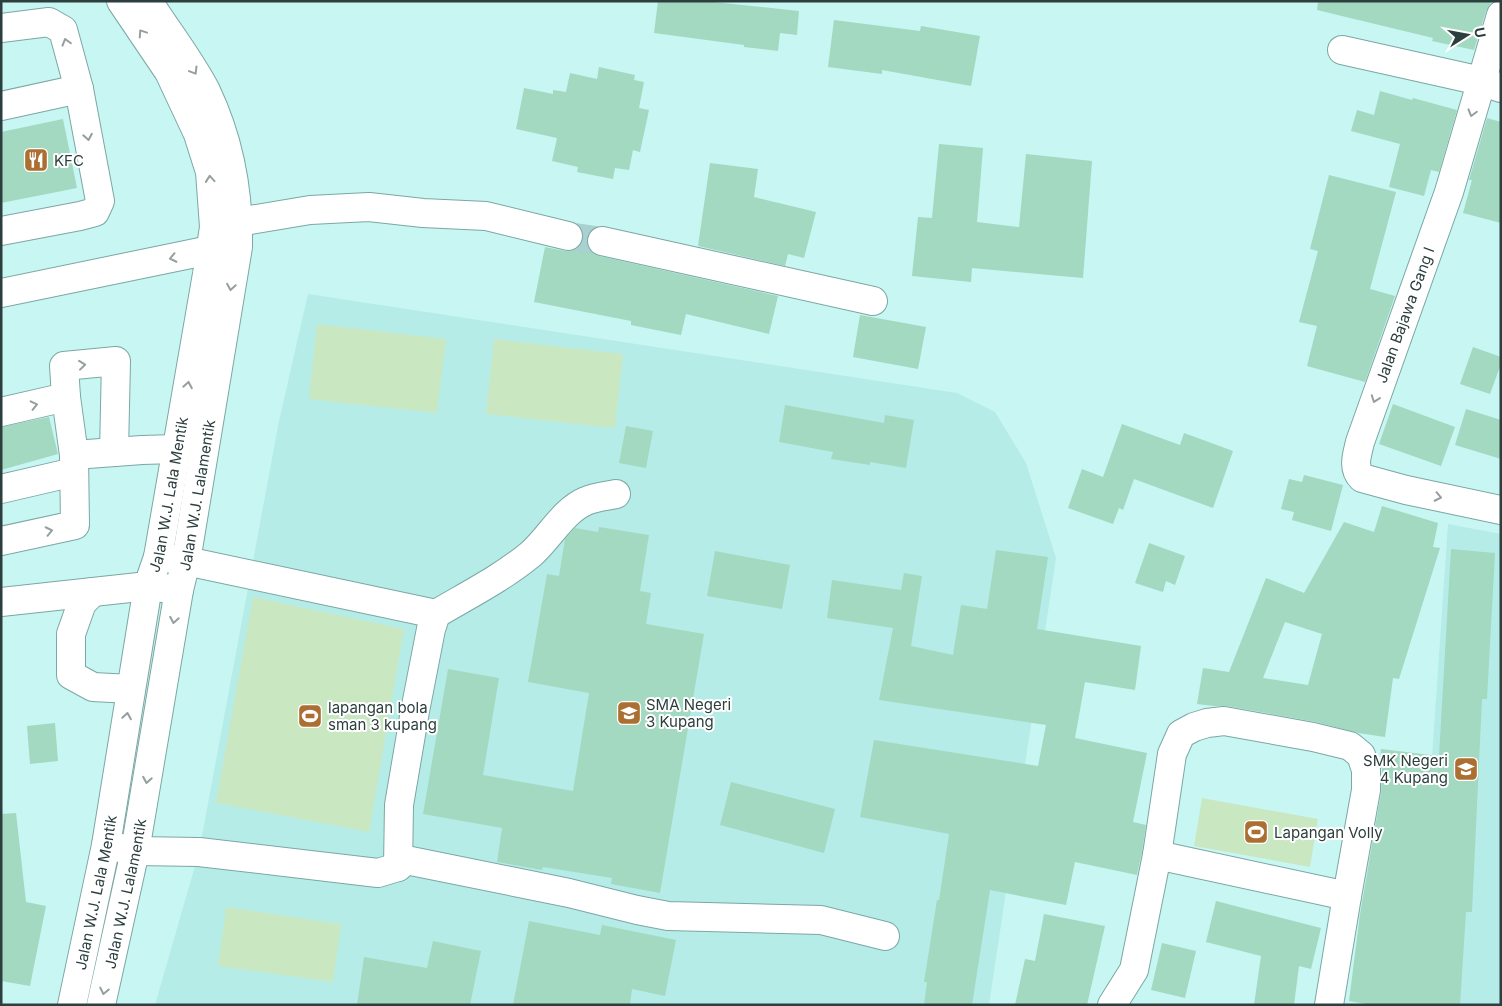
<svg xmlns="http://www.w3.org/2000/svg" width="1502" height="1006" font-family="Inter,sans-serif">
<style>
.built{fill:#b5ece8}
.green{fill:#c9e8c2}
.building{fill:#a2d9c0;fill-rule:evenodd}
.lines{fill:none;stroke-linecap:round;stroke-linejoin:round}
.minor-tunnel{stroke:#a9d1cf;stroke-width:28;stroke-dasharray:28 14;stroke-linecap:butt}
.minor-casing{stroke:#7ba7a4;stroke-width:30}
.major-casing{stroke:#7ba7a4;stroke-width:30}
.minor{stroke:#fff;stroke-width:28}
.major{stroke:#fff;stroke-width:28}
.oneway{stroke:#969e9e}
.labels{text-anchor:middle;dominant-baseline:central;stroke-width:4;stroke-linejoin:round;paint-order:stroke}
.poi-label{font-size:15px;fill:#2c3e3d;stroke:#fff;text-anchor:start}
.street-label{font-size:15px;fill:#2c3e3d;stroke:#fff}
</style>
<rect width="100%" height="100%" fill="#c8f6f3"/>
<!-- built -->
<g class="built">
<path d="M308,294L957,393L995,412L1026,463L1056,558L989,1005H155L199,852L279,421Z"/>
<path d="M1448,524L1501,534V1005H1415Z"/>
</g>
<!-- green -->
<g class="green">
<path d="M317,324L446,339L437,413L309,399Z"/>
<path d="M494,339L623,354L615,428L486,414Z"/>
<path d="M253,597L404,629L369,832L216,803Z"/>
<path d="M1202,798L1318,819L1310,867L1194,846Z"/>
<path d="M226,907L341,924L333,982L218,966Z"/>
</g>
<!-- building -->
<g class="building">
<path d="M658,1H704L799,11L797,35L780,33L778,51L744,47V45L654,33Z"/>
<path d="M1318,1H1492L1486,11L1474,50L1432,41L1433,38L1317,10Z"/>
<path d="M834,20L920,31L921,26L980,36L971,86L882,70V74L828,67Z"/>
<path d="M599,67L635,75L634,80L644,82L639,108L649,110L640,152L633,150L629,170L615,168L613,179L577,172L578,167L552,161L557,138L516,129L524,88L553,94V90L566,92L570,73L597,79Z"/>
<path d="M1380,91L1412,100L1413,98L1457,110L1439,172L1431,170L1424,196L1389,187L1400,144L1351,131L1357,110L1374,115Z"/>
<path d="M1487,118L1501,122V223L1463,213L1472,180H1469Z"/>
<path d="M63,119L77,188L1,203V132Z"/>
<path d="M939,144L983,148L977,222L1019,227L1026,154L1092,161L1083,278L972,268L971,282L912,276L918,217L932,218Z"/>
<path d="M710,163L758,169L754,197L816,212L804,258L788,254L785,266L698,246Z"/>
<path d="M1329,175L1396,192L1370,289L1395,296L1365,382L1307,366L1317,326L1299,322L1318,251L1310,249Z"/>
<path d="M545,247L565,251H572L578,248L590,250L592,253L599,256L778,296L769,334L686,314L681,335L631,325V321L534,302Z"/>
<path d="M860,315L926,327L918,369L853,357Z"/>
<path d="M1473,347L1501,357V364L1490,394L1460,384Z"/>
<path d="M1393,404L1455,427L1441,466L1379,444Z"/>
<path d="M785,405L884,423L885,415L914,420L906,468L870,462V465L831,459L833,452L779,442Z"/>
<path d="M1466,409L1501,420V459L1455,445Z"/>
<path d="M49,417L58,454L1,470V427Z"/>
<path d="M1122,424L1180,445L1184,433L1233,451L1213,508L1134,479L1123,510L1119,508L1113,524L1068,508L1082,469L1103,477Z"/>
<path d="M626,426L653,431L646,468L619,463Z"/>
<path d="M1304,475L1343,485L1331,531L1292,520L1294,512L1281,509L1289,479L1302,482Z"/>
<path d="M1382,506L1438,523L1433,547L1440,548L1399,679L1393,678L1385,737L1358,733L1316,722L1227,706H1214L1197,704L1203,668L1229,672L1266,578L1304,593L1344,522L1374,532ZM1285,622L1322,634L1308,685L1263,678Z"/>
<path d="M599,527L649,535L640,591L651,593L646,624L704,634L660,893L611,884L612,878L543,867L542,870L497,862L502,828L423,814L448,669L499,678L483,775L573,791L589,693L528,682L547,574L559,576L565,539L575,528L598,532Z"/>
<path d="M1149,543L1185,556L1175,585L1166,581L1163,592L1135,583Z"/>
<path d="M1451,549L1495,553L1487,699H1482L1472,912H1466L1460,1005H1372L1349,1001L1360,914L1381,793L1382,770L1380,762L1381,749L1439,756Z"/>
<path d="M996,550L1048,557L1037,629L1141,646L1135,690L1085,682L1075,738L1147,753L1133,822L1146,825L1142,852L1137,875L1075,862L1066,905L990,890L972,1005H924L927,982H924L937,900H939L949,834L860,817L874,740L1038,766L1046,725L879,700L893,628L827,618L832,580L901,590L904,573L922,576L911,646L953,655L961,605L987,609Z"/>
<path d="M715,551L790,565L782,609L707,596Z"/>
<path d="M55,723L58,761L30,764L27,726Z"/>
<path d="M731,782L835,809L824,853L720,825Z"/>
<path d="M16,813L26,902L46,906L30,986L1,981V814Z"/>
<path d="M1216,901L1321,928L1311,969L1299,966L1294,1005H1254L1261,956L1206,942Z"/>
<path d="M1044,914L1105,926L1087,1005H1015L1025,959L1035,961Z"/>
<path d="M529,921L600,935L602,925L676,940L665,996L632,989L630,1005H513Z"/>
<path d="M433,941L481,951L470,1005H357L364,957L427,968Z"/>
<path d="M1162,943L1196,951L1185,998L1151,990Z"/>
</g>
<g class="lines">
<!-- minor-tunnel -->
<path class="minor-tunnel" d="M568,236L602,241"/>
<defs>
<g id="minor">
<path d="M1501,15L1449,192L1360,442C1357,455 1352,468 1362,478L1406,490L1501,510"/>
<path d="M1,28L49,22L63,30L79,89L100,201L95,212L80,216L1,231"/>
<path d="M1342,50L1481,81L1501,88"/>
<path d="M1,106L79,89"/>
<path d="M214,227L238,222L310,210L369,207L423,213L486,216L568,236"/>
<path d="M602,241L873,301"/>
<path d="M1,293L210,250L234,248"/>
<path d="M1,412L66,397"/>
<path d="M74,455L66,397L64,366L116,361L114,452"/>
<path d="M1,489L74,472"/>
<path d="M1,541L75,525L74,455L142,450L176,449"/>
<path d="M158,557L186,561L436,614"/>
<path d="M93,592L82,603L71,634V675L93,687L131,689"/>
<path d="M1,602L148,586L179,590"/>
<path d="M106,845L135,851L199,852L378,873L398,867L406,860L569,893L637,910L668,916L821,920L885,936"/>
<path d="M1157,855L1347,896"/>
<path d="M398,867L399,805L415,711L431,629L436,614C468,595 502,578 531,554C549,538 564,510 586,501C595,497 607,496 616,494"/>
<path d="M1112,1005L1134,970L1157,855L1172,754L1181,734L1194,727L1207,723L1224,721L1313,737L1350,746L1361,755L1366,770V790L1347,896L1329,1005"/>
</g>
<g id="major">
<path id="s1" d="M72,1005L106,845L148,586L158,557L207,274L214,227L210,172L198,134L169,72L121,1"/>
<path id="s2" d="M101,1005L135,851L179,590L186,561L238,247C239,194 229,139 206,91C190,60 167,31 148,1"/>
</g>
</defs>
<!-- minor casing -->
<use href="#minor" class="minor-casing"/>
<!-- major casing -->
<use href="#major" class="major-casing"/>
<!-- minor -->
<use href="#minor" class="minor"/>
<!-- major -->
<use href="#major" class="major"/>
</g>
<!-- one-way arrows -->
<defs><path id="oneway-chevron" d="M-2-3.5L2.5 0L-2 3.5" fill="none" stroke-width="1.6" stroke-linecap="round" stroke-linejoin="round" transform="scale(1.25)"/></defs>
<g class="oneway">
<use href="#oneway-chevron" transform="translate(142 33) rotate(-124)"/>
<use href="#oneway-chevron" transform="translate(66 42) rotate(-106)"/>
<use href="#oneway-chevron" transform="translate(194 71) rotate(59)"/>
<use href="#oneway-chevron" transform="translate(1472 113) rotate(106)"/>
<use href="#oneway-chevron" transform="translate(88 137) rotate(80)"/>
<use href="#oneway-chevron" transform="translate(210 179) rotate(-95)"/>
<use href="#oneway-chevron" transform="translate(173 258) rotate(168)"/>
<use href="#oneway-chevron" transform="translate(231 287) rotate(99)"/>
<use href="#oneway-chevron" transform="translate(82 365) rotate(-6)"/>
<use href="#oneway-chevron" transform="translate(188 385) rotate(-80)"/>
<use href="#oneway-chevron" transform="translate(1375 399) rotate(110)"/>
<use href="#oneway-chevron" transform="translate(34 405) rotate(-13)"/>
<use href="#oneway-chevron" transform="translate(1438 497) rotate(12)"/>
<use href="#oneway-chevron" transform="translate(49 531) rotate(-12)"/>
<use href="#oneway-chevron" transform="translate(174 620) rotate(100)"/>
<use href="#oneway-chevron" transform="translate(127 716) rotate(-81)"/>
<use href="#oneway-chevron" transform="translate(147 780) rotate(100)"/>
<use href="#oneway-chevron" transform="translate(104 991) rotate(102)"/>
</g>
<!-- icons -->
<defs>
<symbol id="restaurant-square" viewBox="-11 -11 22 22"><rect x="-9" y="-9" width="18" height="18" rx="4" fill="#ac6f32" stroke="#fff"/><path d="M-5-6h1v4h1v-4h1v4h1v-4h1v5L-1.5 .5V6h-2V.5L-5-1ZM5-6V6H3V1.5H1.5Q1.5-4 5-6Z" fill="#fff"/></symbol>
<symbol id="school-square" viewBox="-11 -11 22 22"><rect x="-9" y="-9" width="18" height="18" rx="4" fill="#ac6f32" stroke="#fff"/><path d="M0-5L7-2L0 1L-7-2ZM-4 1L0 2.5L4 1V4Q0 6-4 4Z" fill="#fff"/></symbol>
<symbol id="stadium-square" viewBox="-11 -11 22 22"><rect x="-9" y="-9" width="18" height="18" rx="4" fill="#ac6f32" stroke="#fff"/><path d="M0-5a6.5 5 0 1 0 0 10a6.5 5 0 1 0 0-10ZM-3.5-1.8h7v3.6h-7Z" fill="#fff"/></symbol>
</defs>
<g fill-rule="evenodd">
<use href="#restaurant-square" x="22" y="146" width="28" height="28"/>
<use href="#school-square" x="615" y="699" width="28" height="28"/>
<use href="#stadium-square" x="296" y="702" width="28" height="28"/>
<use href="#school-square" x="1452" y="755" width="28" height="28"/>
<use href="#stadium-square" x="1242" y="818" width="28" height="28"/>
</g>
<g class="labels">
<!-- poi labels -->
<g class="poi-label">
<text x="54" y="160">KFC</text>
<text x="646" y="704">SMA Negeri<tspan x="646" dy="17">3 Kupang</tspan></text>
<text x="328" y="707">lapangan bola<tspan x="328" dy="17">sman 3 kupang</tspan></text>
<text x="1448" y="760" text-anchor="end">SMK Negeri<tspan x="1448" dy="17">4 Kupang</tspan></text>
<text x="1274" y="832">Lapangan Volly</text>
</g>
<!-- street labels -->
<g class="street-label">
<text transform="translate(1405 315) rotate(-70)">Jalan Bajawa Gang I</text>
<text stroke="none"><textPath href="#s1" startOffset="520">Jalan W.J. Lala Mentik</textPath></text>
<text stroke="none"><textPath href="#s2" startOffset="519">Jalan W.J. Lalamentik</textPath></text>
<text stroke="none"><textPath href="#s1" startOffset="115">Jalan W.J. Lala Mentik</textPath></text>
<text stroke="none"><textPath href="#s2" startOffset="114">Jalan W.J. Lalamentik</textPath></text>
</g>
</g>
<!-- border -->
<rect width="1502" height="1006" fill="none" stroke="#2c3e3d" stroke-width="5"/>
<!-- north arrow -->
<g transform="translate(1467 35) rotate(79)" stroke="#ffffff" stroke-width="4" paint-order="stroke">
<path d="M0-4L9 19L0 12L-9 19Z" fill="#2c3e3d"/>
<text y="-8" font-size="14" font-weight="bold" text-anchor="middle" fill="#2c3e3d">U</text>
</g>
</svg>
